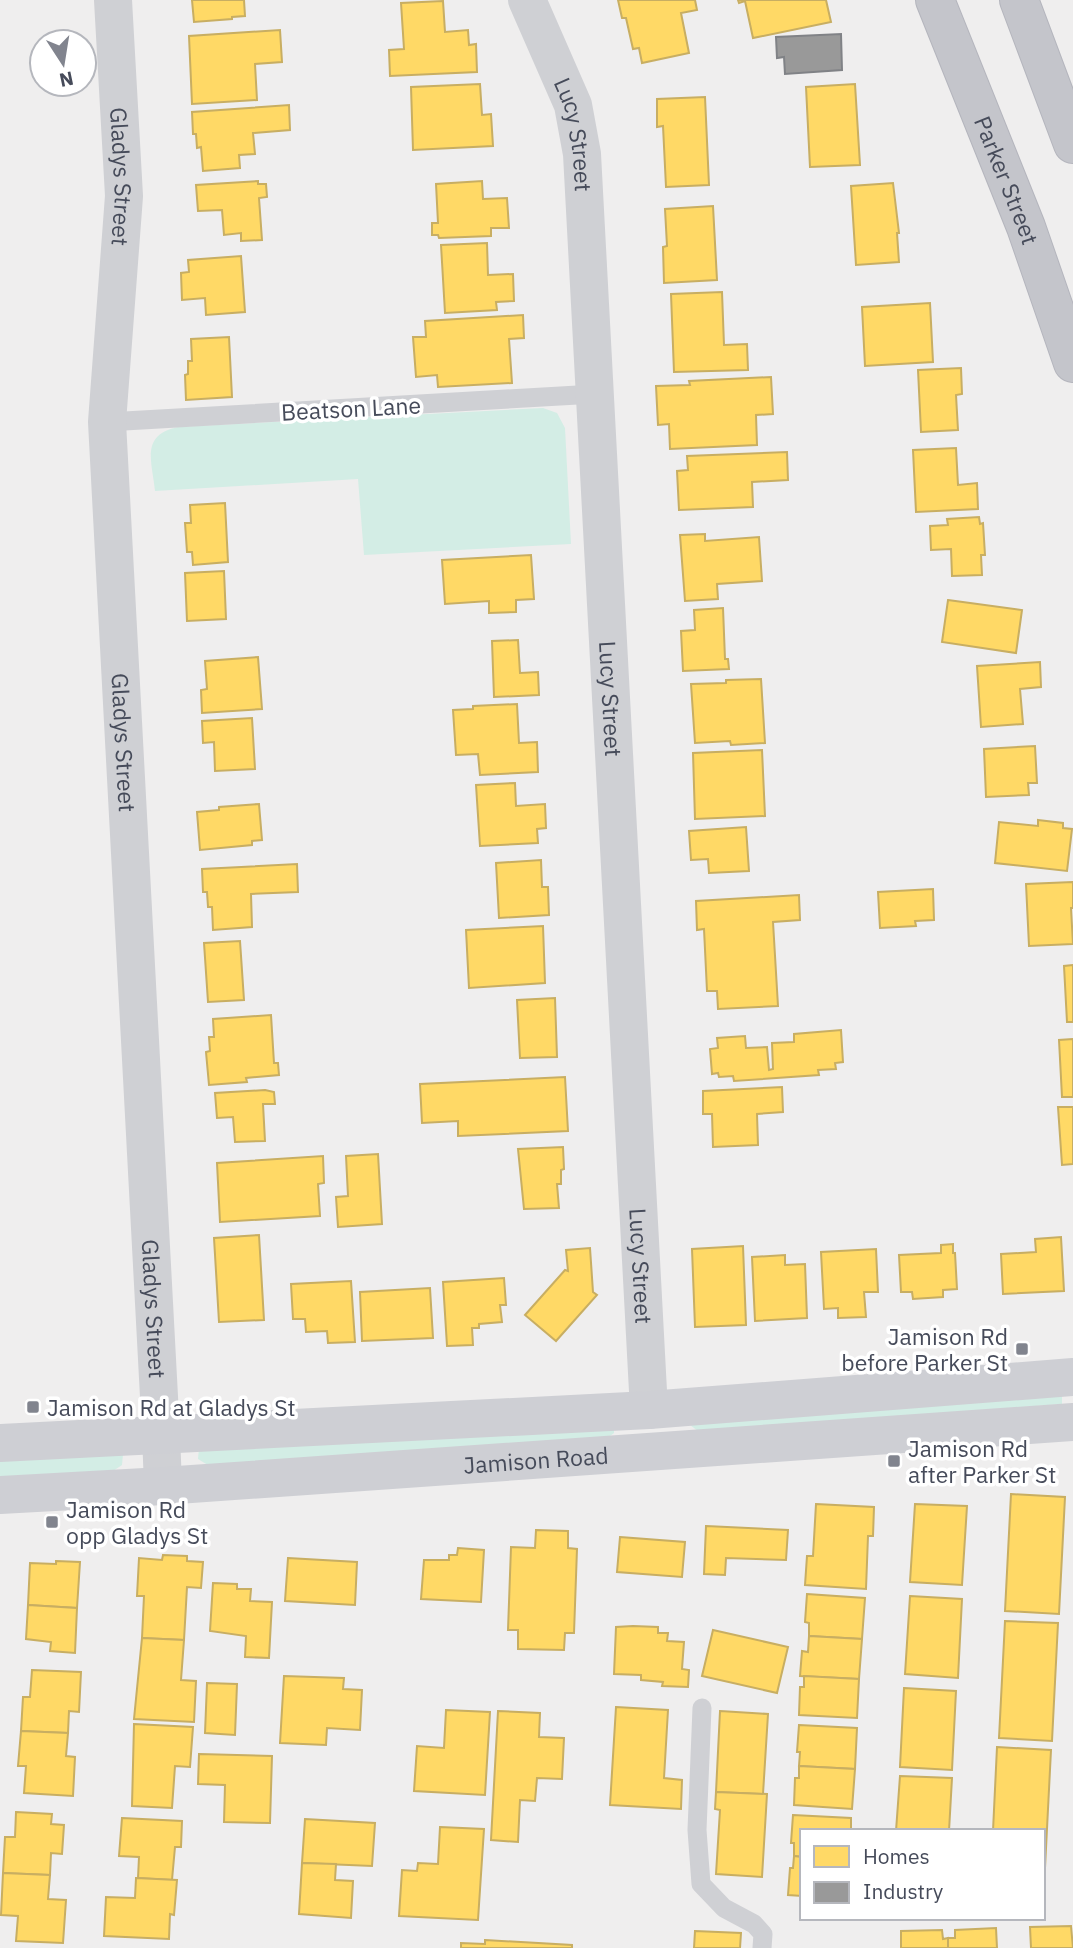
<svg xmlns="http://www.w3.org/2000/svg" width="1073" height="1948" font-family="'IBM Plex Sans',sans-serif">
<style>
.green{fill:#d3ede5}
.homes{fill:#ffd966;stroke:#c8ae62;stroke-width:2}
.industry{fill:#999;stroke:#808286;stroke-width:2}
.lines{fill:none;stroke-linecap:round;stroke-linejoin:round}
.trunk-casing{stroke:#b4b5bd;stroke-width:40}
.service{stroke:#cfd0d4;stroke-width:19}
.minor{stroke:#cfd0d4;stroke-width:38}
.tertiary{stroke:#cfd0d4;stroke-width:38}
.secondary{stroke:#cecfd4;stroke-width:38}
.trunk{stroke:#c4c5cb;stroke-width:38}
.poi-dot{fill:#81848e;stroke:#fff;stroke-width:2.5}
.labels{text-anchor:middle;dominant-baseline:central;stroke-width:7;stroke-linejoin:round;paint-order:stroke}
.street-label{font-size:23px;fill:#464b5a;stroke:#fff}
.poi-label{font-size:23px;fill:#464b5a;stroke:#fff;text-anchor:start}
</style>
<rect width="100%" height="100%" fill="#efeeee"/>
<!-- green -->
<g class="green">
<path d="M543,408L557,413L565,428L571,544L364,555L358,479L155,491C152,461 140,435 178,427Z"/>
<path d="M1062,1395V1404L698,1431L690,1425Z"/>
<path d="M614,1425V1433L606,1439L211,1467L198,1459L199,1448Z"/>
<path d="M0,1450L123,1454L122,1465L110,1473L0,1478Z"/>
</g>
<!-- homes -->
<g class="homes">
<path d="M192,0H244L245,16L232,17V19L194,22Z"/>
<path d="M618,0H695L697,10L681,13L689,53L642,63L639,48L633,49L626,18H622Z"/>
<path d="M738,0H826L831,22L753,38L745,1L739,3Z"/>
<path d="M443,1L445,32L468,30L469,45L476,44L477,72L390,76L389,50L404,49L401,3Z"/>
<path d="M280,30L282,62L255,64L257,100L192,104L189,36Z"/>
<path d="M480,84L482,115L491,114L493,146L413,150L411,87Z"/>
<path d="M855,84L860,165L810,167L806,87Z"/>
<path d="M705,97L709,185L666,187L663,126L657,127V99Z"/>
<path d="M289,105L290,130L253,133L255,154L239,155L240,168L203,171L201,147L197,148L196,134H193L192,112Z"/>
<path d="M258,181V184H266L267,197L259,198L262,240L241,241V233L224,235L222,210L198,211L196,185Z"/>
<path d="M482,181L483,199L507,198L509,228H491V236L439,238L438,235H432V223H438L436,184Z"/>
<path d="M893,183L899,233H897L899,262L856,265L851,186Z"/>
<path d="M713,206L717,280L664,283L663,247L667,246L665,209Z"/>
<path d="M487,243L488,275L513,274L514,301L496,302L497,310L445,313L441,245Z"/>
<path d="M241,256L245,312L206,315L205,298L182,300L181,273L189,272L188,260Z"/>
<path d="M722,292L724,345L747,344L748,370L674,372L671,294Z"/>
<path d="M930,303L933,362L865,366L862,307Z"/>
<path d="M523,315L524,338L509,339L512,383L438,387L437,375L416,377L413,337H426L425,321Z"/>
<path d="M229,337L232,397L186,400L185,375L188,374V361H192L191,339Z"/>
<path d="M961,368L962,394L956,395L958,430L921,432L918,370Z"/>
<path d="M771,377L773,414L756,415L757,445L670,449L669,424L658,425L656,386L690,385L689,381Z"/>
<path d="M956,448L958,485L977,483L978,509L916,512L913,450Z"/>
<path d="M787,452L788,480L752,482L753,507L679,510L677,471L688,470L687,456Z"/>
<path d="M225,503L228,562L193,565L192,552H187L185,523H191L190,505Z"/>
<path d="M979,517L980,524L983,523L985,555H981L982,575L952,576L951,549L931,550L930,526L948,525L947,519Z"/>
<path d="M705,534V541L759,537L762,581L717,584L718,599L685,601L680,535Z"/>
<path d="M531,555L534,599L516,600V612L489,613V601L445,604L442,560Z"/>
<path d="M224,571L226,619L187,621L185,573Z"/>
<path d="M948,600L1022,610L1016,653L942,642Z"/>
<path d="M723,608L725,659H728L729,669L683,671L681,631L695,630L694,610Z"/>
<path d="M518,640L520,673L538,672L539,695L494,697L492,641Z"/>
<path d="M258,657L262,709L202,713L201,690L207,689L205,661Z"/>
<path d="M1040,662L1041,687L1020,689L1023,724L981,727L977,666Z"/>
<path d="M761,679L765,743L731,745L730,741L695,743L691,684L726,683V680Z"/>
<path d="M517,704L519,743L537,742L538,772L480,775L478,754L456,755L453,710L473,709V706Z"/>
<path d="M252,718L255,769L215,771L214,742L203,743L202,721Z"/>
<path d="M1035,746L1037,783H1028L1029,795L986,797L984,749Z"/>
<path d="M762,750L765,816L695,819L693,753Z"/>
<path d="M515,783L516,806L545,804L546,828L537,829L538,843L480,846L476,785Z"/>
<path d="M259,804L262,840L252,841V845L200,850L197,812L219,810V807Z"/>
<path d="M1038,820L1063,823V828L1072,829L1067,871L995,863L999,822L1038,826Z"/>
<path d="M746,827L749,871L709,873L708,859L691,860L689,831Z"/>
<path d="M541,860L542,887H548L549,915L499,918L496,863Z"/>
<path d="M297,864L298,892L251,894L252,927L213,930L212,907H208L207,892H203L202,869Z"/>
<path d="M1073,882V908H1071L1073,944L1029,946L1026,884Z"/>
<path d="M933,889L934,920L915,921L916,926L880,928L878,892Z"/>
<path d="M799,895L800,920L773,922L778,1006L718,1009L717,991H707L704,929L697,930L696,901Z"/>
<path d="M543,926L545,983L469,988L466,930Z"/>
<path d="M240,941L244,1000L208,1002L204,943Z"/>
<path d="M1073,965V1022H1067L1064,966Z"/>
<path d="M555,998L557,1057L520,1058L517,1000Z"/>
<path d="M271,1015L274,1063H278L279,1075L246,1078L247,1082L209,1085L206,1052L210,1051L209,1037H214L213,1019Z"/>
<path d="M841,1030L843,1062L835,1063L836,1069L818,1070L819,1075L734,1081L733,1076L719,1077L718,1073L712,1074L710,1049L718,1048L717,1038L745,1036L746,1048L767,1047L769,1070L773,1069L772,1043L794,1042V1034Z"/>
<path d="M1073,1039V1097H1062L1059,1040Z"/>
<path d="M565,1077L568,1131L458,1136V1121L422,1123L420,1084Z"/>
<path d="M782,1087L783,1112L757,1114L758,1145L713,1147L712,1114H703V1091Z"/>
<path d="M265,1090L274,1092L275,1104H263L265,1141L235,1142L233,1117L217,1118L215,1093Z"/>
<path d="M1058,1107H1073V1164L1062,1165Z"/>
<path d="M563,1147L564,1169L561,1170V1184H557L559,1208L524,1209L518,1149Z"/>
<path d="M378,1154L382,1224L338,1227L336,1197L348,1196L346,1156Z"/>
<path d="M323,1156L324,1183L318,1184L320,1216L220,1222L217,1163Z"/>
<path d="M259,1235L264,1320L219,1322L214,1238Z"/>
<path d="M1061,1237L1064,1291L1003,1294L1001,1254L1036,1252L1035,1239Z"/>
<path d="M953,1244V1253H955L957,1289L943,1290V1297L913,1299L912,1292H901L899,1255L941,1253V1245Z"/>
<path d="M743,1246L746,1325L695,1327L692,1249Z"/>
<path d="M590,1248L593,1292L597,1295L556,1341L525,1315L565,1270L568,1271L566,1250Z"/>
<path d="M876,1249L878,1292H864L866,1317L838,1318V1308L824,1309L821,1252Z"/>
<path d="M785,1255V1265L805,1264L807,1318L755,1321L752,1257Z"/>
<path d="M504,1278L506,1305H500L502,1322L479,1324V1328H472L473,1345L447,1346L443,1282Z"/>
<path d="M351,1281L355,1342L328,1343L327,1331L306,1332L305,1319H293L291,1284Z"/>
<path d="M430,1288L433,1338L362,1341L360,1292Z"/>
<path d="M1011,1494L1065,1497L1059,1614L1005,1611Z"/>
<path d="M816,1504L874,1507L873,1536H868L866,1589L805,1585L807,1556H813Z"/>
<path d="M915,1504L967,1506L962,1585L910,1582Z"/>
<path d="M706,1526L788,1530L786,1560L726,1558L725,1575L704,1574Z"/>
<path d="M536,1530L568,1531V1548L577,1549L574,1633H565L564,1650L518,1649V1630H508L511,1547L535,1548Z"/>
<path d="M620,1537L685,1542L682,1577L617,1572Z"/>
<path d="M458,1548L484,1550L481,1602L421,1599L424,1560H449V1555H457Z"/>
<path d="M163,1555L187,1556V1561L203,1562L201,1588L187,1587L184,1640L142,1638L144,1596H137L139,1558L162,1560Z"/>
<path d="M288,1558L357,1562L355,1605L285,1601Z"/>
<path d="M56,1561L80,1562L77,1608L28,1605L30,1563L56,1564Z"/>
<path d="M213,1583L237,1584V1589H251L250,1601L272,1602L269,1658L245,1657L246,1636L210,1631Z"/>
<path d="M807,1594L865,1598L862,1639L809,1636V1623L805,1622Z"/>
<path d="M910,1596L962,1599L958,1678L905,1674Z"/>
<path d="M28,1605L77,1608L75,1653L50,1651L51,1642L26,1639Z"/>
<path d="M1005,1621L1058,1623L1052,1741L999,1738Z"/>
<path d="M633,1626L658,1627V1633H668L667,1641L684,1642L682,1669L689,1670L688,1687L662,1686L663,1682L641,1680V1675L614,1674L616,1627Z"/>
<path d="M713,1630L788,1647L777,1693L702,1676Z"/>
<path d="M809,1636L862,1639L859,1679L800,1676L802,1651L808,1652Z"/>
<path d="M142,1638L184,1640L181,1680L196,1681L194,1722L134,1719Z"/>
<path d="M32,1670L81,1672L79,1712L69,1711L68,1733L21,1731L23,1697H30Z"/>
<path d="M284,1676L344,1678L343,1689L362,1690L360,1730L327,1728L326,1745L280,1743Z"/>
<path d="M804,1676L859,1679L857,1718L799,1715L800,1687H804Z"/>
<path d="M207,1683L237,1684L235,1735L205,1733Z"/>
<path d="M904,1688L956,1691L952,1770L900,1767Z"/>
<path d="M616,1707L668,1710L664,1778L682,1780L681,1809L610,1805Z"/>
<path d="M446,1710L490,1712L485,1795L414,1791L417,1746L444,1748Z"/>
<path d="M498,1711L540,1713L539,1737L564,1738L562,1779L537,1778L535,1801L520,1800L518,1842L491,1840Z"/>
<path d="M720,1711L768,1714L763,1794L716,1792Z"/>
<path d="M134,1724L193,1727L190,1767L175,1766L172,1808L132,1806Z"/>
<path d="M799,1725L857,1728L855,1769L799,1766L800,1752H797Z"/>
<path d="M21,1731L68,1733L66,1756L75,1757L73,1796L24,1793L26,1766H18Z"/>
<path d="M997,1747L1051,1750L1045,1868L1043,1831H993Z"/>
<path d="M199,1754L272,1756L270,1823L224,1822L225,1785L198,1784Z"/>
<path d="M799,1766L855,1769L852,1809L794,1805L795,1778H799Z"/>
<path d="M900,1776L952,1778L949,1831H896Z"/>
<path d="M716,1792L767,1794L762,1877L716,1874L720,1810L715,1809Z"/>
<path d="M16,1812L52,1814L51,1824L64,1825L62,1854L51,1853L50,1875L3,1873L5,1837H15Z"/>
<path d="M793,1815L851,1818V1831H802V1857L794,1856V1843H791Z"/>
<path d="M122,1818L182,1821L181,1847H175L172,1880L138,1878L139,1857L119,1856Z"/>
<path d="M305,1819L375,1823L372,1866L302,1863Z"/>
<path d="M440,1827L484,1829L478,1920L399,1916L402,1870L417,1871L418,1863L438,1864Z"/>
<path d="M794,1856L802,1857V1896L788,1895L790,1868H793Z"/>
<path d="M302,1863L336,1864L335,1880L353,1881L351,1918L299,1914Z"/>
<path d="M3,1873L50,1875L48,1899L66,1900L63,1943L16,1941L18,1916L1,1915Z"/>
<path d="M136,1878L177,1880L174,1915L170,1914L169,1939L104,1936L106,1897L135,1898Z"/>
<path d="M1071,1926L1073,1948H1031L1030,1927Z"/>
<path d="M996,1928L997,1948H948V1938H955V1930Z"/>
<path d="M942,1930L943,1939L948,1938V1948H901V1931Z"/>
<path d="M695,1931L741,1933L740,1948H694Z"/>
<path d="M485,1940L572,1945V1948H461V1943L485,1944Z"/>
</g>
<!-- industry -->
<path class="industry" d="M841,34L842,70L785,74L784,57L777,58L776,37Z"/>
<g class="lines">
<defs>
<g id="trunk">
<path id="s4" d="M935,0L1026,227L1073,363"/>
<path d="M1019,0L1073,144"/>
</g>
</defs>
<!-- trunk casing -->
<use href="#trunk" class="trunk-casing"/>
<!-- service -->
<g class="service">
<path d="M107,422L595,394"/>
<path d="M702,1708L697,1830L701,1884L724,1908L754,1924L763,1934L762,1948"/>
</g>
<!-- minor -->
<g class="minor">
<path id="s1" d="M113,0L124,196L107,422L161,1434"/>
<path id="s2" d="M527,0L573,105L582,154L649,1410"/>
</g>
<!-- tertiary -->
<path class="tertiary" d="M161,1434L163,1486"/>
<!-- secondary -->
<g class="secondary">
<path d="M0,1443L649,1410L1073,1377"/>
<path id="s3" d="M0,1495L163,1486L1073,1422"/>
</g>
<!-- trunk -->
<use href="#trunk" class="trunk"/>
</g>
<!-- markers -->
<g class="poi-dot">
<rect x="1015" y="1342" width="14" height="14" rx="3.5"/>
<rect x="26" y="1400" width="14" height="14" rx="3.5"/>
<rect x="887" y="1454" width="14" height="14" rx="3.5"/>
<rect x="45" y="1515" width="14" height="14" rx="3.5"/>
</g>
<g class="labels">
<!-- street labels -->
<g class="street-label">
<text stroke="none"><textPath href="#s2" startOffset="144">Lucy Street</textPath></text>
<text stroke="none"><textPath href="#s1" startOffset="177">Gladys Street</textPath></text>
<text stroke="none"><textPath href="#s4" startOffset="194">Parker Street</textPath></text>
<text transform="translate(351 408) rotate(-3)">Beatson Lane</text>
<text stroke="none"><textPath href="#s2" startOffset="710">Lucy Street</textPath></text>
<text stroke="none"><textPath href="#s1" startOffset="744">Gladys Street</textPath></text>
<text stroke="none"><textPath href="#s2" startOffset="1278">Lucy Street</textPath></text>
<text stroke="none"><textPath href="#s1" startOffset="1311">Gladys Street</textPath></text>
<text stroke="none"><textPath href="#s3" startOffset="537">Jamison Road</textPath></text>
</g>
<!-- poi labels -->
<g class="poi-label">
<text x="1008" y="1336" text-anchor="end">Jamison Rd<tspan x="1008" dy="26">before Parker St</tspan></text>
<text x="47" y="1407">Jamison Rd at Gladys St</text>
<text x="908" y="1448">Jamison Rd<tspan x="908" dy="26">after Parker St</tspan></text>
<text x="66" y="1509">Jamison Rd<tspan x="66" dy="26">opp Gladys St</tspan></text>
</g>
</g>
<!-- legend -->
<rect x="800" y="1829" width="245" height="91" fill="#ffffff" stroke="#b5b7bd" stroke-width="2"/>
<rect x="814" y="1846" width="35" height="21" fill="#ffd966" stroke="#b5b7bd" stroke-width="2"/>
<text x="863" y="1864" font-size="21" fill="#464b5a">Homes</text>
<rect x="814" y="1882" width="35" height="21" fill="#999999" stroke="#b5b7bd" stroke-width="2"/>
<text x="863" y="1899" font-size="21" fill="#464b5a">Industry</text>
<!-- north arrow -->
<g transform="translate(63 63) rotate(168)"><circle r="33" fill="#ffffff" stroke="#b5b7bd" stroke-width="2"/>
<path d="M0-5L12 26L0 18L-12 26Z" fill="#81848e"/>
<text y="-10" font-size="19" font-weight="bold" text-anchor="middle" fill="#464b5a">N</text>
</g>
</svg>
